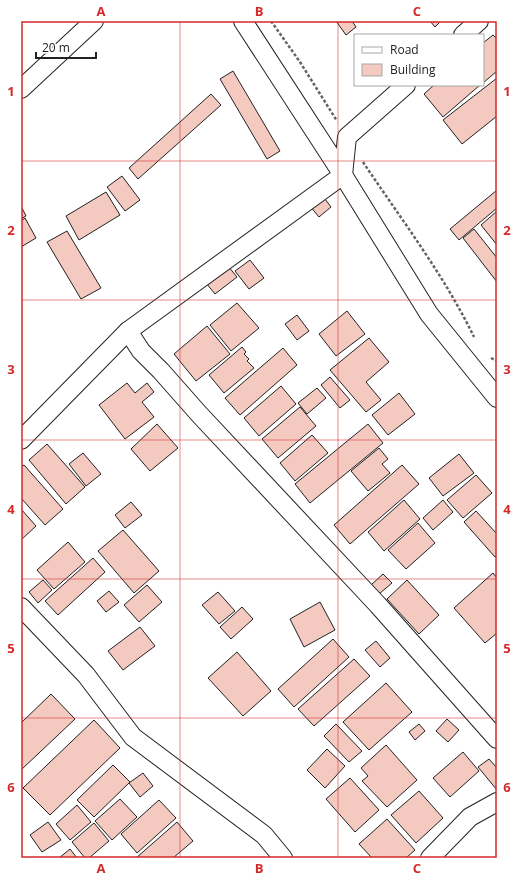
<svg xmlns="http://www.w3.org/2000/svg" width="518" height="879" font-family="'Open Sans',sans-serif">
<style>
.building{fill:#f3c9c0;stroke:#222}
.lines{fill:none;stroke-linecap:round;stroke-linejoin:round}
.street-casing{stroke:#222;stroke-width:20}
.path{stroke:#646464;stroke-width:2.5;stroke-dasharray:3 2;stroke-linecap:butt}
.street{stroke:#fff;stroke-width:18}
.grid{fill:none;stroke:#d62828;stroke-width:1;stroke-opacity:0.55}
.neatline{fill:none;stroke:#d62828;stroke-width:1.5}
.grid-label{font-size:13px;text-anchor:middle;font-weight:bold;fill:#d62828}
</style>
<rect width="100%" height="100%" fill="#fff"/>
<!-- building -->
<g class="building">
<path d="M336,21H352L356,27L346,35Z"/>
<path d="M430,21H441L435,27Z"/>
<path d="M493,35L497,39V71L483,83V43Z"/>
<path d="M233,71L280,151L267,159L220,79Z"/>
<path d="M497,78V116L462,144L443,120Z"/>
<path d="M434,85H480L443,117L424,94Z"/>
<path d="M211,94L221,105L138,179L129,168Z"/>
<path d="M122,176L140,200L125,211L107,187Z"/>
<path d="M497,190V208L459,240L450,229Z"/>
<path d="M106,192L120,215L79,240L66,216Z"/>
<path d="M322,195L331,207L319,217L309,205Z"/>
<path d="M21,206L26,216L21,219Z"/>
<path d="M497,211V245L481,225Z"/>
<path d="M25,218L36,238L21,247V221Z"/>
<path d="M474,229L497,258V282L463,238Z"/>
<path d="M67,231L101,288L81,299L47,242Z"/>
<path d="M250,260L264,278L249,289L235,271Z"/>
<path d="M228,266L237,277L215,294L206,283Z"/>
<path d="M237,303L259,328L231,351L210,325Z"/>
<path d="M347,311L365,334L336,356L319,334Z"/>
<path d="M297,315L309,331L297,340L285,324Z"/>
<path d="M207,326L230,354L196,381L174,354Z"/>
<path d="M369,338L389,362L366,382L381,400L366,412L330,370Z"/>
<path d="M242,347L246,352L244,354L249,359L247,361L254,368L224,393L209,375Z"/>
<path d="M283,348L297,365L240,415L225,398Z"/>
<path d="M330,377L350,400L340,408L321,385Z"/>
<path d="M127,383L135,393L147,383L154,392L142,402L154,417L125,439L99,405Z"/>
<path d="M281,386L296,404L259,436L244,418Z"/>
<path d="M317,388L326,398L307,414L298,403Z"/>
<path d="M399,393L415,414L388,435L372,415Z"/>
<path d="M300,407L316,426L278,458L262,439Z"/>
<path d="M157,424L178,448L150,471L131,449Z"/>
<path d="M368,424L383,443L310,503L295,484Z"/>
<path d="M312,435L328,453L295,481L280,463Z"/>
<path d="M47,444L85,487L66,504L29,460Z"/>
<path d="M379,448L388,459L382,464L390,473L368,491L351,471Z"/>
<path d="M83,453L101,474L86,486L69,464Z"/>
<path d="M459,454L474,473L443,496L429,478Z"/>
<path d="M24,465L63,509L45,525L21,498V467Z"/>
<path d="M402,465L419,484L350,544L334,525Z"/>
<path d="M476,475L492,493L463,518L447,500Z"/>
<path d="M404,500L420,519L384,551L368,532Z"/>
<path d="M443,500L453,512L433,530L423,518Z"/>
<path d="M131,502L142,515L125,528L115,515Z"/>
<path d="M21,509L36,526L21,540Z"/>
<path d="M476,511L497,534V555L495,557L464,522Z"/>
<path d="M418,523L435,543L406,569L388,550Z"/>
<path d="M123,530L159,571L134,593L98,551Z"/>
<path d="M68,542L85,562L54,589L37,570Z"/>
<path d="M93,558L105,572L58,615L45,601Z"/>
<path d="M493,573L497,578V633L485,643L454,608Z"/>
<path d="M383,574L392,583L379,594L371,585Z"/>
<path d="M43,580L52,590L38,603L29,592Z"/>
<path d="M407,580L439,615L419,634L387,599Z"/>
<path d="M147,585L162,602L139,622L124,605Z"/>
<path d="M109,591L119,602L106,612L97,601Z"/>
<path d="M218,592L235,611L219,624L202,605Z"/>
<path d="M320,602L335,630L304,647L290,619Z"/>
<path d="M242,607L253,619L231,639L220,627Z"/>
<path d="M140,627L155,646L123,670L108,651Z"/>
<path d="M333,639L349,657L294,707L278,689Z"/>
<path d="M376,641L390,658L380,667L365,650Z"/>
<path d="M237,652L271,691L243,716L208,678Z"/>
<path d="M354,659L370,676L314,726L298,709Z"/>
<path d="M386,683L412,712L369,750L343,722Z"/>
<path d="M51,694L75,719L21,770V723Z"/>
<path d="M447,719L459,730L448,742L436,731Z"/>
<path d="M94,720L120,748L50,815L23,788Z"/>
<path d="M336,724L362,751L349,762L324,736Z"/>
<path d="M419,724L425,731L415,740L409,732Z"/>
<path d="M386,745L417,780L387,807L362,781L368,776L361,768Z"/>
<path d="M327,749L345,766L325,788L307,770Z"/>
<path d="M463,752L479,771L450,797L433,778Z"/>
<path d="M489,759L497,768V790L478,767Z"/>
<path d="M113,765L130,782L94,817L77,800Z"/>
<path d="M143,773L153,786L140,797L129,783Z"/>
<path d="M350,778L379,810L355,832L326,799Z"/>
<path d="M419,791L443,818L416,843L391,815Z"/>
<path d="M120,799L137,817L112,840L95,821Z"/>
<path d="M159,800L176,818L137,853L121,834Z"/>
<path d="M77,805L91,822L70,840L56,824Z"/>
<path d="M387,819L415,850L406,858H372L359,844Z"/>
<path d="M48,822L61,840L42,852L30,835Z"/>
<path d="M177,822L193,841L173,858H136Z"/>
<path d="M94,823L109,841L89,858H85L72,842Z"/>
<path d="M70,849L77,858H59Z"/>
</g>
<g class="lines">
<defs>
<g id="street">
<path d="M243,21L343,175L429,314L497,398"/>
<path d="M463,35L479,21"/>
<path d="M21,89L94,21"/>
<path d="M128,331L141,351L161,371L199,414L378,605L497,739"/>
<path d="M21,440L128,331L343,175L347,137L406,85"/>
<path d="M21,607L86,675L133,737L264,835L283,858"/>
<path d="M430,858L470,817L497,802"/>
</g>
</defs>
<!-- street casing -->
<use href="#street" class="street-casing"/>
<!-- path -->
<g class="path">
<path d="M271,21L300,62L337,121"/>
<path d="M363,162C401,219 444,275 474,337"/>
<path d="M491,358L497,361"/>
</g>
<!-- street -->
<use href="#street" class="street"/>
</g>
<!-- grid -->
<path class="grid" d="M180,21V858M338,21V858M21,161H497M21,300H497M21,440H497M21,579H497M21,718H497"/>
<!-- border -->
<rect width="518" height="879" fill="none" stroke="#ffffff" stroke-width="44"/>
<!-- legend -->
<rect x="354" y="34" width="130" height="52" fill="#ffffff" stroke="#a7a7a7"/>
<rect x="362" y="47" width="20" height="6" fill="#ffffff" stroke="#a7a7a7"/>
<text x="390" y="54" font-size="12" fill="#222222">Road</text>
<rect x="362" y="64" width="20" height="12" fill="#f3c9c0" stroke="#a7a7a7"/>
<text x="390" y="74" font-size="12" fill="#222222">Building</text>
<!-- scale -->
<path d="M36 52v6h60v-6" fill="none" stroke="#222222" stroke-width="2"/>
<text x="42" y="52" font-size="12" fill="#222222" stroke="#ffffff" stroke-width="3" paint-order="stroke">20 m</text>
<rect x="22" y="22" width="474" height="835" class="neatline"/>
<g class="grid-label">
<text x="101" y="16">A</text>
<text x="259" y="16">B</text>
<text x="417" y="16">C</text>
<text x="11" y="96">1</text>
<text x="507" y="96">1</text>
<text x="11" y="235">2</text>
<text x="507" y="235">2</text>
<text x="11" y="374">3</text>
<text x="507" y="374">3</text>
<text x="11" y="514">4</text>
<text x="507" y="514">4</text>
<text x="11" y="653">5</text>
<text x="507" y="653">5</text>
<text x="11" y="792">6</text>
<text x="507" y="792">6</text>
<text x="101" y="873">A</text>
<text x="259" y="873">B</text>
<text x="417" y="873">C</text>
</g>
</svg>
